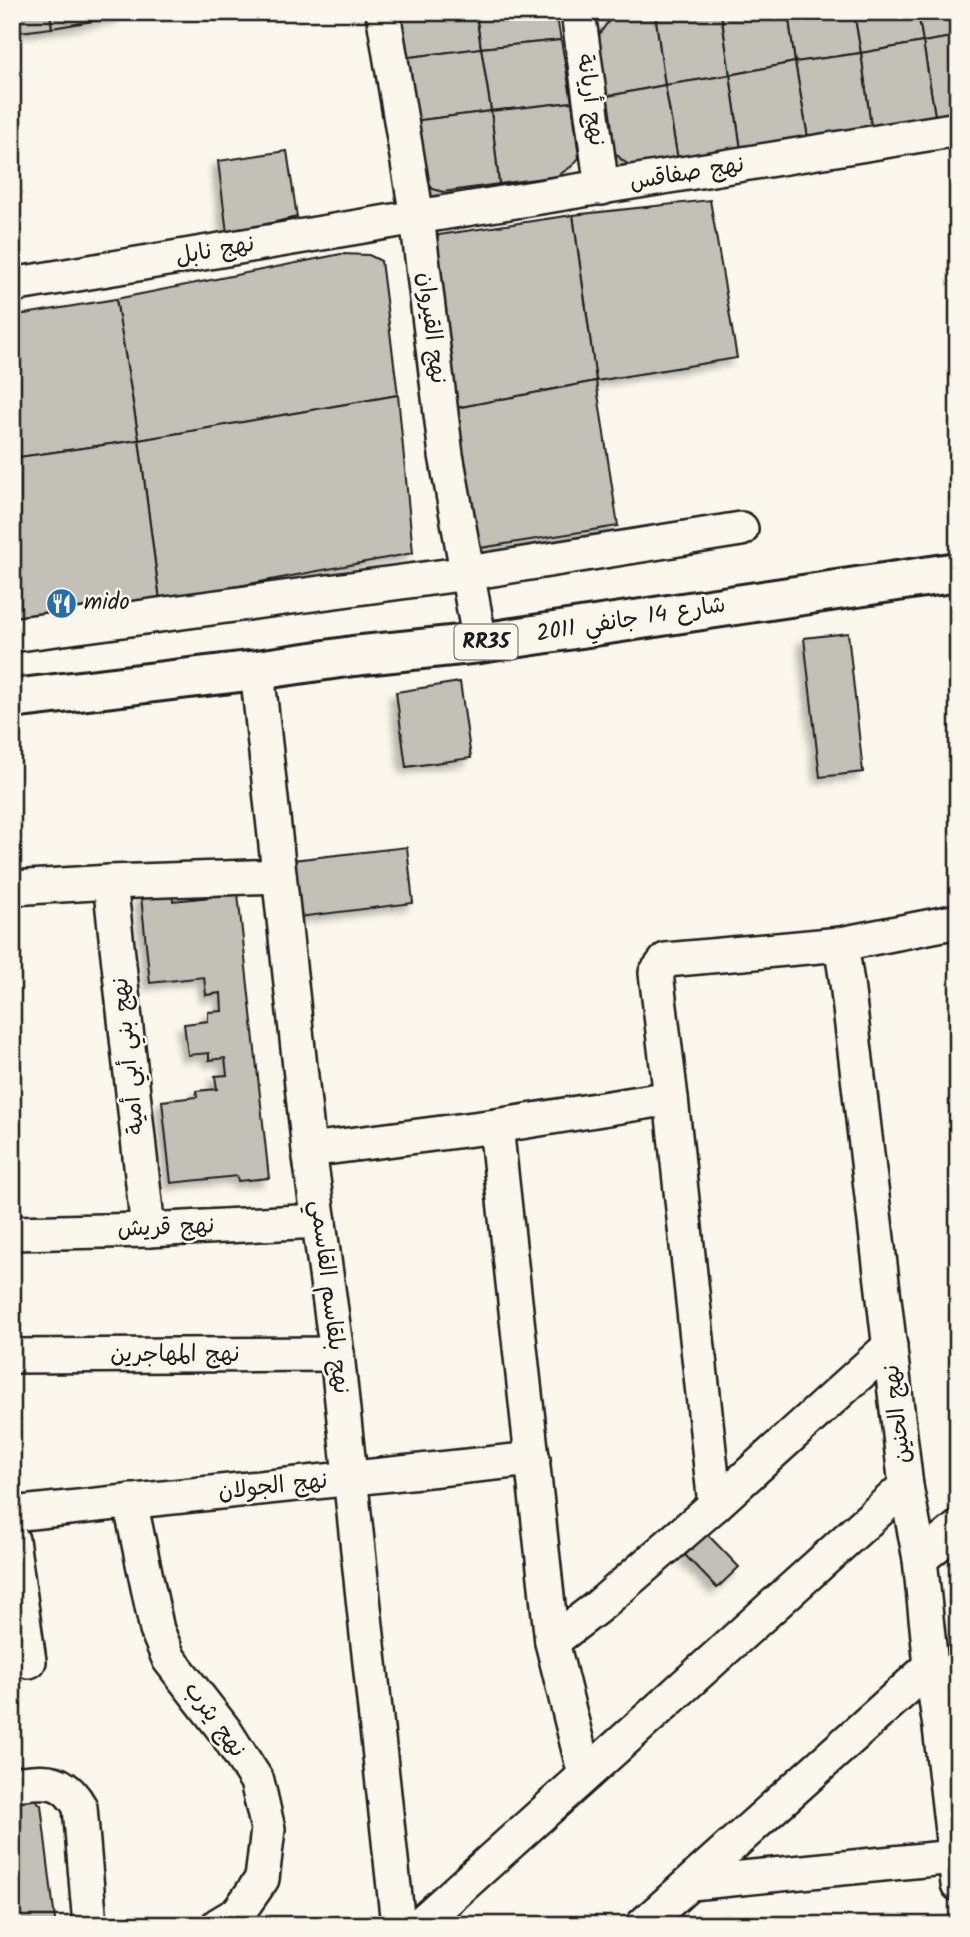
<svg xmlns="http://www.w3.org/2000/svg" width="970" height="1937" font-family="Kalam,'Playpen Sans Arabic',sans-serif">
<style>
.building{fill:#c3c0b8;stroke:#1c1c1c;stroke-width:2;filter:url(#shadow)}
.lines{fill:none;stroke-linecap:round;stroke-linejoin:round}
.minor-casing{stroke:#1c1c1c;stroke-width:38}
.major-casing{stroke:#1c1c1c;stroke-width:44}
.minor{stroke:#fbf7ec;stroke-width:33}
.major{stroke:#fbf7ec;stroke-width:38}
.labels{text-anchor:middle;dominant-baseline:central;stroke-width:5;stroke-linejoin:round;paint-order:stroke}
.shield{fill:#fbf7ec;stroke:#5f5e5a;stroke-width:2}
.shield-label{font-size:21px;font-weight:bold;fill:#1c1c1c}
.street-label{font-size:23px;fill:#1c1c1c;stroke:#fbf7ec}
.poi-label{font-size:23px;fill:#1c1c1c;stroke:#fbf7ec;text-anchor:start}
</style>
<defs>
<filter id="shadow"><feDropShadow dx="-6" dy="6" stdDeviation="3.5" flood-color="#0004"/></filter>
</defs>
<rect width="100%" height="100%" fill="#fbf7ec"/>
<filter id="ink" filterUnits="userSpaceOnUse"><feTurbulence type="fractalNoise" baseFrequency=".0143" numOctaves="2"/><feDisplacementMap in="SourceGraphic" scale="14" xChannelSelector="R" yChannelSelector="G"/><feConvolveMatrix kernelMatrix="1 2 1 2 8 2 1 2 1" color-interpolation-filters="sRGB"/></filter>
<g filter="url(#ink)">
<!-- building -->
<g class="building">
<path d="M12,12H50L52,28L12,33Z"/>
<path d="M50,12H122V16L52,28Z"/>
<path d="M396,12H476L481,48L402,58Z"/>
<path d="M476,12H556L561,40L481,48Z"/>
<path d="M615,12H655L665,85L603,97L596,39Z"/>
<path d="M655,12H721L730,75L665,85Z"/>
<path d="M721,12H788L795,62L730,75Z"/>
<path d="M788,12H854L861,53L795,62Z"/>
<path d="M854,12H918L923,42L861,53Z"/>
<path d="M918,12H958V36L923,42Z"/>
<path d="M958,36V112L935,116L923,42Z"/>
<path d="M561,40L572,102L491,111L481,48Z"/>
<path d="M923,42L935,116L871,127L861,53Z"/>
<path d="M481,48L491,111L413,121L402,58Z"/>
<path d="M861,53L871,127L808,138L795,62Z"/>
<path d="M795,62L808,138L741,150L730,75Z"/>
<path d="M730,75L741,150L678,160L665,85Z"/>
<path d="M665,85L678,160L632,167L622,160L611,149L603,97Z"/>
<path d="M572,102L579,158L572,166L557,176L499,184L491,111Z"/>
<path d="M491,111L499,184L443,192L433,189L425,179L413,121Z"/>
<path d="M287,151L297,217L227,233L218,161Z"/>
<path d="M710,200L737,358L596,381L573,215Z"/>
<path d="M12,206L21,266L12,268Z"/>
<path d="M573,215L596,381L456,408L432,244L439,235Z"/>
<path d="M341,254L369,255L381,261L398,395L139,440L116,299Z"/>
<path d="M116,299L139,440L12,458V316Z"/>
<path d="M596,381L618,526L474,549L456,408Z"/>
<path d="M398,395L413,553L160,601L139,440Z"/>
<path d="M139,440L160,601L14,619L12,590V458Z"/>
<path d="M848,633L863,772L820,777L804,638Z"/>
<path d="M460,682L471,758L406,767L396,692Z"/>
<path d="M407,847L413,903L299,917L293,860Z"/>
<path d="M237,885L269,1178L238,1181L237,1176L171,1183L162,1101L197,1097L196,1091L217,1089L215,1076L227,1075L225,1058L209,1060V1053L188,1055L184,1024L208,1021V1012L222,1011L221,993L206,995L204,977L150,983L141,896L172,890L173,901L211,897L210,888Z"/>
<path d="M707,1534L739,1567L717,1588L685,1555Z"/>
<path d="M32,1797L41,1805L55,1920L52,1925H12V1799Z"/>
</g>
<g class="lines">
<defs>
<g id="minor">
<path d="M383,12L417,217L446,455L480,643"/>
<path d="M578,12L602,188"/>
<path d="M12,285L417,217L958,129"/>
<path d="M12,635L468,573L741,529"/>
<path d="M257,670L309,1150L337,1354L398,1925"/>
<path d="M110,882L148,1230"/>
<path d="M12,888L110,882L279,876"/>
<path d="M841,944L847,983L906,1486L920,1559L931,1666L940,1727L958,1884"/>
<path d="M496,1126L552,1642L585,1775"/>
<path d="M309,1150L496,1126L671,1098"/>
<path d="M12,1233L148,1230L319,1221"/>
<path d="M12,1356L337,1354"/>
<path d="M130,1501L157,1630L169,1659L225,1731L257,1781L268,1829L262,1879L238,1913L218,1925"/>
<path d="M715,1505L671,1098L656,973L666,960L841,944L958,921"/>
<path d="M12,1514L533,1459"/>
<path d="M12,1540L29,1661"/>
<path d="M920,1559L958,1528"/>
<path d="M552,1642L600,1605L715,1505L890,1346"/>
<path d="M12,1784C44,1781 62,1775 80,1807L90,1925"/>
<path d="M691,1883L954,1857"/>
<path d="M419,1925L906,1486"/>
<path d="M643,1925L931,1666"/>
</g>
<path id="major" d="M12,699L257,670L353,656L480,643L958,572"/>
</defs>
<!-- minor casing -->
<use href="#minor" class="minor-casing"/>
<!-- major casing -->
<use href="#major" class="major-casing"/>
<!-- minor -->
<use href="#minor" class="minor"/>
<!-- major -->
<use href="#major" class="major"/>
</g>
</g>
<!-- icons -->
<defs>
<symbol id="restaurant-disc" viewBox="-11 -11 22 22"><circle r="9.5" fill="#1f6fb2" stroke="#fbf7ec"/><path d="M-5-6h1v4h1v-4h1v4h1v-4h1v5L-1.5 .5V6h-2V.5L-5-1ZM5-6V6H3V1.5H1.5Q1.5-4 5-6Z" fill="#fff"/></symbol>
</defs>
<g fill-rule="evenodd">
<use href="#restaurant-disc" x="44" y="586" width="35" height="35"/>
</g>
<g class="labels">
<!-- shield labels -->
<rect class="shield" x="454.5" y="624.5" width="63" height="35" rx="5"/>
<g class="shield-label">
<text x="486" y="642">RR35</text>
</g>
<!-- street labels -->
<g class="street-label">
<text transform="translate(590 100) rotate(82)">نهج أريانة</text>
<text transform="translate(687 174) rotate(-9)">نهج صفاقس</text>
<text transform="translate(215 251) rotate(-10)">نهج نابل</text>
<text transform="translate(431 328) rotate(83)">نهج القيروان</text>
<text transform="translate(631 620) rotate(-9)">شارع 14 جانفي 2011</text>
<text transform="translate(129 1056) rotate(-96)">نهج بني أبي أمية</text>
<text transform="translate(166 1228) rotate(-2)">نهج قريش</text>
<text transform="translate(329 1297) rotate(83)">نهج بلقاسم القاسمي</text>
<text x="175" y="1355">نهج المهاجرين</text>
<text transform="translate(898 1414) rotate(-97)">نهج الحنين</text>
<text transform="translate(273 1487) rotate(-6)">نهج الجولان</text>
<text transform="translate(214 1720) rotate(54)">نهج يثرب</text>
</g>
<!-- poi labels -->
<g class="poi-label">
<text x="84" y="603">mido</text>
</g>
</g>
<!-- margin -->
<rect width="970" height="1937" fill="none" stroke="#fbf7ec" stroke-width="42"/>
<rect x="21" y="21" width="928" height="1895" fill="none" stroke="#1c1c1c" stroke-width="2.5" filter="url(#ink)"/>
</svg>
